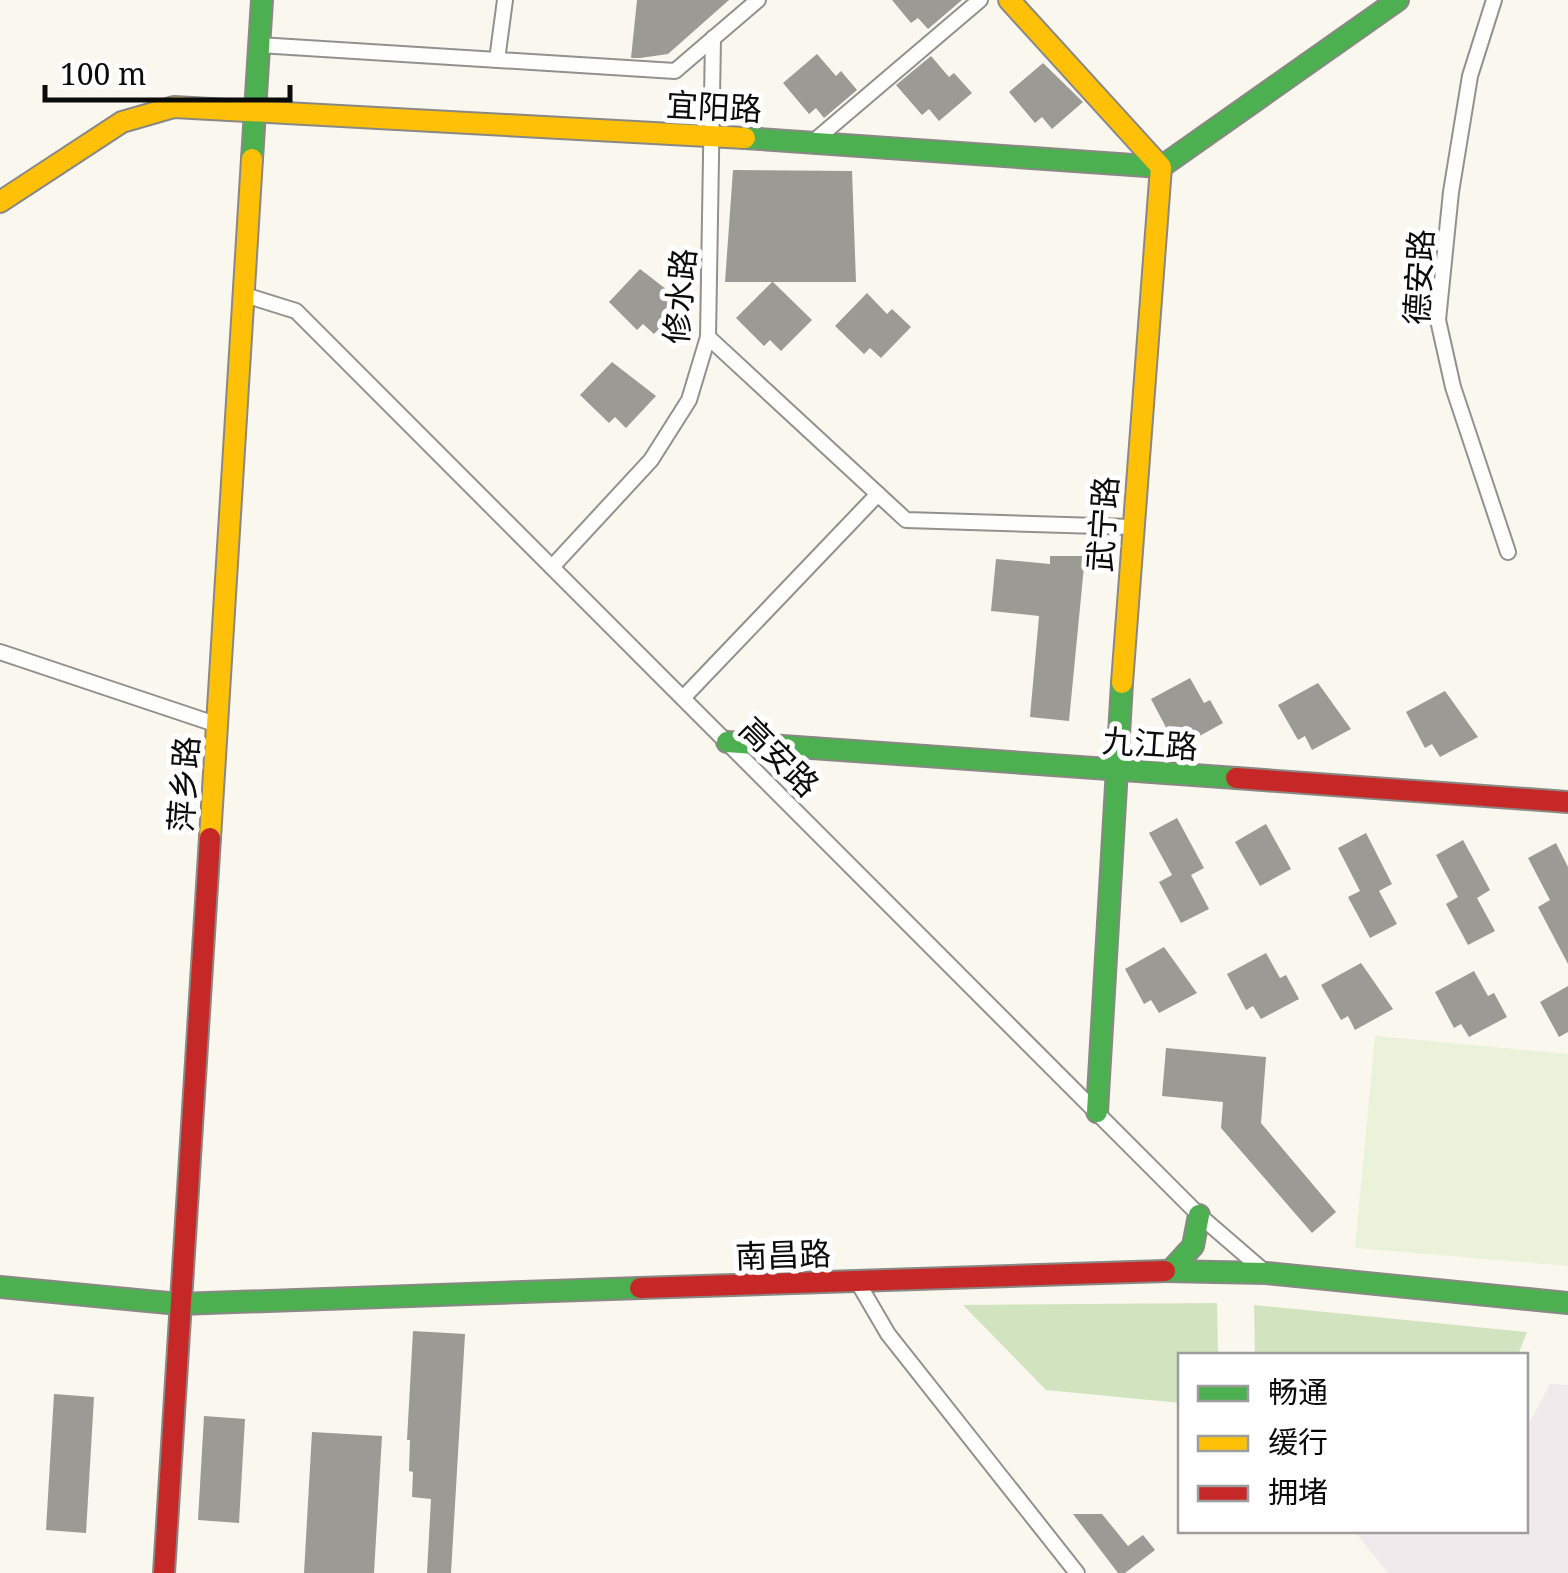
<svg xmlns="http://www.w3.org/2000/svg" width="1568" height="1573" font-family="'Noto Serif','Noto Sans SC',serif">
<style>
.industrial{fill:#f1eaec}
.forest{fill:#d2e4bf}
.pitch{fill:#ebf2da}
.building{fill:#9c9a95}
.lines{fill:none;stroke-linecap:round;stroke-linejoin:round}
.street-casing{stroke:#93918e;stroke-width:18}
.fast-casing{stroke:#898884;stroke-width:24}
.slow-casing{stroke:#898884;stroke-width:24}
.jam-casing{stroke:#898884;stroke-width:24}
.street{stroke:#fefefd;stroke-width:14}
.fast{stroke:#4caf50;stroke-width:20}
.slow{stroke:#ffc107;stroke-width:20}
.jam{stroke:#c62828;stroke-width:20}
.labels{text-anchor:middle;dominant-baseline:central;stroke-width:10;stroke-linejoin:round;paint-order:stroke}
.street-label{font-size:32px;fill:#0b0b0b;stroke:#fff}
</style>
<rect width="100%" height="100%" fill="#faf7ef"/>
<!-- industrial -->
<path class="industrial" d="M1550,1384L1568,1385V1573H1388L1354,1531L1526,1530V1429Z"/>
<!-- forest -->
<g class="forest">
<path d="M1217,1303L1218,1355L1180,1356V1403L1046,1390L963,1305Z"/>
<path d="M1254,1305L1527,1332L1518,1355H1255Z"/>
</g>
<!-- pitch -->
<path class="pitch" d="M1375,1036L1568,1054V1266L1355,1248Z"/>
<!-- building -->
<g class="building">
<path d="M637,0H729L668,54L640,58H631Z"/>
<path d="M892,0H962L928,29L918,18L911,23Z"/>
<path d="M817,54L836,76L841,71L857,90L824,118L816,108L809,114L783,83Z"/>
<path d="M931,56L949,77L954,73L972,93L939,121L929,109L922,115L896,85Z"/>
<path d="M1043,63L1083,102L1052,129L1042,117L1035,123L1009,92Z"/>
<path d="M733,170L852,171L856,282H773L812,320L781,351L770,340L764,346L736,318L772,282H725Z"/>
<path d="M640,269L684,303L654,334L643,324L637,330L609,302Z"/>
<path d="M867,293L887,314L892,309L911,327L881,358L870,348L864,354L835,326Z"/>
<path d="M612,362L656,396L626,428L615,417L609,423L580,395Z"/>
<path d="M1050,556H1085L1069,721L1030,717L1039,616L991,611L996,559L1050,564Z"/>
<path d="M1190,678L1204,703L1210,700L1223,723L1185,744L1178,730L1170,735L1151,699Z"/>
<path d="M1318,683L1351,729L1312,750L1305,736L1298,740L1278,705Z"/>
<path d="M1445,691L1478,737L1440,757L1432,744L1425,748L1406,712Z"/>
<path d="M1177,818L1204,868L1191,875L1209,909L1181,923L1159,882L1172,875L1149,833Z"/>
<path d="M1266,824L1291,869L1260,886L1235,842Z"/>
<path d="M1366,833L1392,884L1379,891L1397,924L1370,938L1348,897L1360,891L1338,848Z"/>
<path d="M1463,840L1490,890L1477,898L1495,931L1468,945L1446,904L1458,897L1436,855Z"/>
<path d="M1556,843L1568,867V964L1538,907L1550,900L1528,858Z"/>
<path d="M1164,947L1197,993L1159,1013L1151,1000L1144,1004L1125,969Z"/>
<path d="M1266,953L1280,978L1286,975L1299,999L1261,1019L1253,1006L1246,1010L1227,974Z"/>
<path d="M1361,963L1393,1009L1355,1030L1348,1016L1341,1020L1321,985Z"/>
<path d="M1474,971L1488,996L1494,993L1507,1017L1469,1037L1461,1024L1454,1028L1435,992Z"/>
<path d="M1568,986V1032L1559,1037L1540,1002Z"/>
<path d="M1166,1048L1266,1057L1261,1123L1336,1212L1312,1233L1221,1128L1223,1102L1162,1096Z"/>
<path d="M413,1331L465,1334L451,1573H427L431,1499L412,1497L413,1472L409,1471L410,1440H407Z"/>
<path d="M54,1394L94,1397L86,1533L46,1530Z"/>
<path d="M204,1416L245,1419L239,1523L198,1520Z"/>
<path d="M312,1432L382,1436L374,1573H304Z"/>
<path d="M1073,1514H1102L1128,1546L1143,1535L1155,1550L1125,1573H1118Z"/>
</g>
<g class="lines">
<defs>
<g id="street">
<path d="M1494,0L1470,76L1451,192L1438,320L1453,387L1508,552"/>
<path d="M259,45L675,71L758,0"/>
<path d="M497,60L505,0"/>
<path d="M813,142L980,0"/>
<path d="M245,295L296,311L1199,1215L1265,1272"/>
<path d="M708,337L906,520L1131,527"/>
<path d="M552,567L651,460L689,400L708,337L713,38"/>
<path d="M0,652L218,725"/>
<path d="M683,698L878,494"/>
<path d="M857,1281L888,1334L1077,1573"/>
</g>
<g id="fast">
<path d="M745,138L1161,167L1398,0"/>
<path d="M252,159L262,0"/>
<path d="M727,742L1236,778"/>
<path d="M1097,1112L1122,683"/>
<path d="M1171,1270L1193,1246L1199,1215"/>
<path d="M1165,1271L1266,1273L1568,1303"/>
<path d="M0,1287L179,1304L640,1288"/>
</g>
<g id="slow">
<path d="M1009,0L1161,167L1122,683"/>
<path d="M0,202L122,122L174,107L745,138"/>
<path d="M210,838L252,159"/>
</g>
<g id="jam">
<path d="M1236,778L1568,802"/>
<path d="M640,1288L1165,1271"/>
<path d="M164,1573L210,838"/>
</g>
</defs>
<!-- street casing -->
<use href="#street" class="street-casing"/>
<!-- fast casing -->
<use href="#fast" class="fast-casing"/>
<!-- slow casing -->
<use href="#slow" class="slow-casing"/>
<!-- jam casing -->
<use href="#jam" class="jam-casing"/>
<!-- street -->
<use href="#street" class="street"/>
<!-- fast -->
<use href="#fast" class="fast"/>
<!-- slow -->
<use href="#slow" class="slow"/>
<!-- jam -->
<use href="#jam" class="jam"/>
</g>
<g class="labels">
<!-- street labels -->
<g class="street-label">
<text transform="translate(714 106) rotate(3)">宜阳路</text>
<text transform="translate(1418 277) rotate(-87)">德安路</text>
<text transform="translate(679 296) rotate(-85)">修水路</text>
<text transform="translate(1102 524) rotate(-86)">武宁路</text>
<text transform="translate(1150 743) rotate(4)">九江路</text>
<text transform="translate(780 756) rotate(45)">高安路</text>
<text transform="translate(183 784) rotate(-86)">萍乡路</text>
<text transform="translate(783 1254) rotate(-2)">南昌路</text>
</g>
</g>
<!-- legend -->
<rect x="1178" y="1353" width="350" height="180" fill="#ffffff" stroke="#9d9d9d" stroke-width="2.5"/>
<rect x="1198" y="1386" width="50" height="15" fill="#4caf50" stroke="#9d9d9d" stroke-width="2.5"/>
<text x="1268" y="1403" font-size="30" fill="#0b0b0b">畅通</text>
<rect x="1198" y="1436" width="50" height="15" fill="#ffc107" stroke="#9d9d9d" stroke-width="2.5"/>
<text x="1268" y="1453" font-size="30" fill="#0b0b0b">缓行</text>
<rect x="1198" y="1486" width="50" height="15" fill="#c62828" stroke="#9d9d9d" stroke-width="2.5"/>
<text x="1268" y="1503" font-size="30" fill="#0b0b0b">拥堵</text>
<!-- scale -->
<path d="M45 85v15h245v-15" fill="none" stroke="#0b0b0b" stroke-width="5"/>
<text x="60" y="85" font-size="30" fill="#0b0b0b" stroke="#ffffff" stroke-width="8" paint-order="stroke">100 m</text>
</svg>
